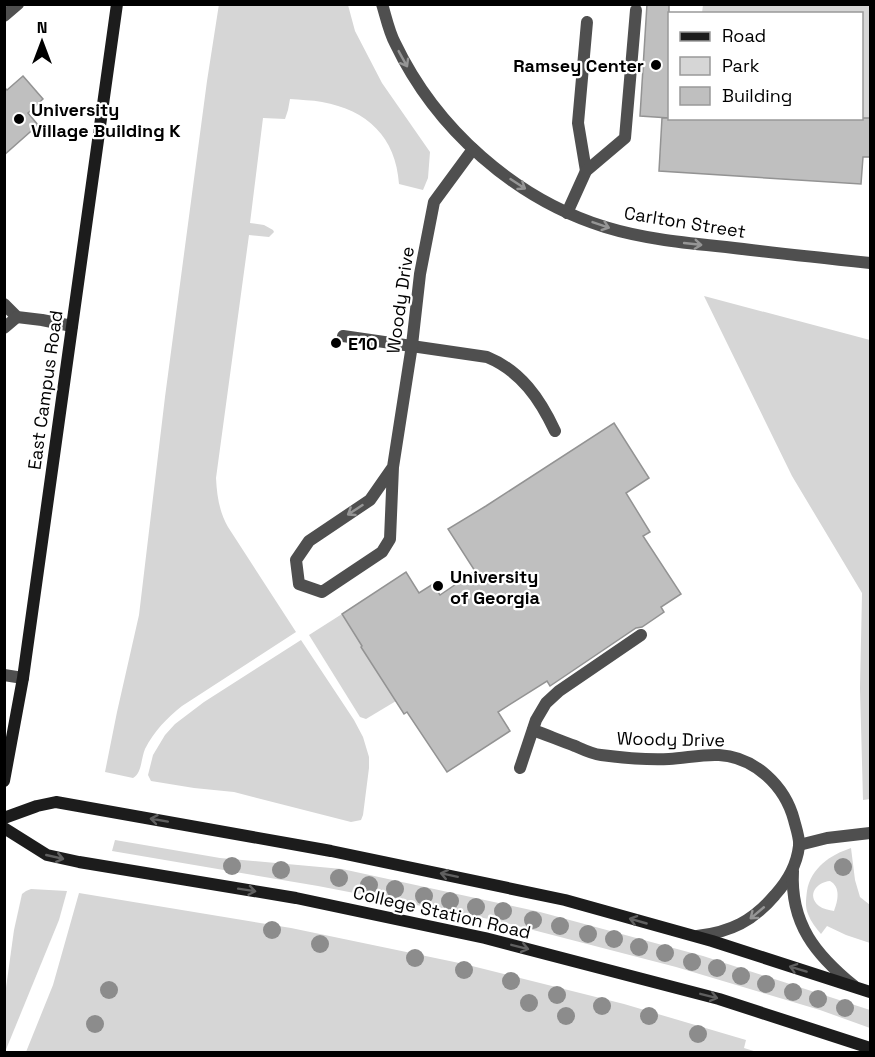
<svg xmlns="http://www.w3.org/2000/svg" width="875" height="1057" font-family="'Space Grotesk',sans-serif">
<style>
.green{fill:#d6d6d6;fill-rule:evenodd}
.building{fill:#bfbfbf;stroke:#939393;stroke-width:1.5}
.lines{fill:none;stroke-linecap:round;stroke-linejoin:round}
.lane{stroke:#4f4f4f;stroke-width:12}
.street{stroke:#4f4f4f;stroke-width:12}
.secondary{stroke:#1c1c1c;stroke-width:12}
.tree{fill:#8c8c8c}
.oneway{stroke:#959595}
.oneway2{stroke:#606060}
.poi-dot{fill:#000;stroke:#fff;stroke-width:2}
.labels{text-anchor:middle;dominant-baseline:central;stroke-width:4.5;stroke-linejoin:round;paint-order:stroke}
.poi-label{font-size:18px;font-weight:bold;fill:#000;stroke:#fff;text-anchor:start}
.street-label{font-size:18px;fill:#000;stroke:#fff}
</style>
<rect width="100%" height="100%" fill="#fff"/>
<!-- green -->
<g class="green">
<path d="M219,4L348,5L355,31L382,83L430,152L428,178L423,190L399,184C396,137 367,110 322,102C312,100 300,100 290,99L288,110L285,119L263,118L250,223L264,225L273,230L274,232L269,237L249,235L216,478C217,496 219,511 228,527L296,632L182,706C167,718 154,731 145,749C141,758 142,773 133,778L105,772L117,712L139,615L165,397L207,81Z"/>
<path d="M703,5H870V138L695,127L862,118V14L702,13Z"/>
<path d="M704,296L870,340V799L863,800L860,688L862,593L792,476Z"/>
<path d="M342,614L362,646L361,647L396,701L366,719L360,717L309,635Z"/>
<path d="M301,640L354,720L363,737L369,757V768L363,815L361,820L351,822L234,792L194,788L151,781L148,775L153,755L165,735L175,724L204,702Z"/>
<path d="M115,840L220,858L342,869L540,912L703,956L870,1010V1028L820,1010L676,967L494,920L318,886L112,851Z"/>
<path d="M851,848L855,880L860,897L870,905V943L846,935L827,926L821,934C816,928 811,922 808,914C805,907 806,899 807,891C811,868 830,855 851,848ZM830,881C841,887 838,901 834,911C829,910 823,909 819,906C806,895 817,882 830,881Z"/>
<path d="M31,889L67,891L59,920L5,1052V995L14,930L22,894L26,891Z"/>
<path d="M79,893L291,928L464,964L624,1004L746,1040L744,1048L757,1052H26L53,985Z"/>
</g>
<!-- building -->
<g class="building">
<path d="M647,4H669V118L640,116Z"/>
<path d="M23,76L43,99L28,113L38,125L4,155V87L7,90Z"/>
<path d="M662,118H870V157H863L861,184L659,171Z"/>
<path d="M614,423L649,478L626,493L650,532L643,536L681,594L661,607L664,612L642,627L636,628L550,686L547,681L498,712L510,731L447,772L407,712L404,714L361,647L362,646L342,614L406,572L419,593L433,584L440,595L475,571L448,529L486,506Z"/>
</g>
<g class="lines">
<!-- lane -->
<g class="lane">
<path d="M4,16L18,4"/>
<path d="M586,171L578,123L587,22"/>
<path d="M567,213L586,171L625,138L636,10"/>
<path d="M4,304L17,317L42,320L72,326"/>
<path d="M4,328L17,317"/>
<path d="M343,336L487,357C521,371 540,399 555,431"/>
<path d="M393,467L370,500L309,541L296,560L299,584L322,592L382,552L390,539L393,467L412,345L420,274L434,202L473,149"/>
<path d="M4,675L23,678"/>
<path d="M533,730C547,735 561,741 575,746C584,750 592,754 601,755C624,758 647,760 669,759C686,758 703,754 719,755C755,757 785,786 794,820C796,828 800,839 799,846C797,864 787,882 775,895C753,921 731,932 697,936"/>
<path d="M520,768L536,720L546,703L559,691L641,635"/>
<path d="M799,845L827,838L870,833"/>
<path d="M793,871C790,924 816,955 854,986"/>
</g>
<!-- street -->
<path class="street" d="M382,4C386,17 389,32 395,43C436,129 515,199 605,227C644,239 685,243 726,247C774,253 822,258 870,263"/>
<!-- secondary -->
<g class="secondary">
<path d="M4,781L23,678L117,4"/>
<path d="M4,818L37,806L56,802L331,851L565,900L712,941L870,992"/>
<path d="M4,828L47,855L79,862L296,898L485,938L719,999L870,1048"/>
</g>
</g>
<!-- trees -->
<g class="tree">
<circle cx="232" cy="866" r="9"/>
<circle cx="843" cy="867" r="9"/>
<circle cx="281" cy="870" r="9"/>
<circle cx="339" cy="878" r="9"/>
<circle cx="369" cy="885" r="9"/>
<circle cx="395" cy="889" r="9"/>
<circle cx="424" cy="896" r="9"/>
<circle cx="450" cy="901" r="9"/>
<circle cx="476" cy="907" r="9"/>
<circle cx="503" cy="911" r="9"/>
<circle cx="533" cy="920" r="9"/>
<circle cx="560" cy="926" r="9"/>
<circle cx="272" cy="930" r="9"/>
<circle cx="588" cy="934" r="9"/>
<circle cx="614" cy="939" r="9"/>
<circle cx="320" cy="944" r="9"/>
<circle cx="639" cy="947" r="9"/>
<circle cx="665" cy="953" r="9"/>
<circle cx="415" cy="958" r="9"/>
<circle cx="692" cy="962" r="9"/>
<circle cx="717" cy="968" r="9"/>
<circle cx="464" cy="970" r="9"/>
<circle cx="741" cy="976" r="9"/>
<circle cx="511" cy="981" r="9"/>
<circle cx="766" cy="984" r="9"/>
<circle cx="109" cy="990" r="9"/>
<circle cx="793" cy="992" r="9"/>
<circle cx="557" cy="995" r="9"/>
<circle cx="818" cy="999" r="9"/>
<circle cx="529" cy="1003" r="9"/>
<circle cx="602" cy="1006" r="9"/>
<circle cx="845" cy="1008" r="9"/>
<circle cx="566" cy="1016" r="9"/>
<circle cx="649" cy="1016" r="9"/>
<circle cx="95" cy="1024" r="9"/>
<circle cx="698" cy="1034" r="9"/>
</g>
<!-- one-way arrows -->
<defs><path id="oneway-shaft" d="M-6 0H5M1.5-3L5.5 0L1.5 3" fill="none" stroke-width="1.6" stroke-linecap="round" stroke-linejoin="round" transform="scale(1.5)"/></defs>
<g class="oneway">
<use href="#oneway-shaft" transform="translate(403 59) rotate(61)"/>
<use href="#oneway-shaft" transform="translate(518 184) rotate(33)"/>
<use href="#oneway-shaft" transform="translate(601 225) rotate(19)"/>
<use href="#oneway-shaft" transform="translate(693 244) rotate(6)"/>
<use href="#oneway-shaft" transform="translate(355 510) rotate(147)"/>
<use href="#oneway-shaft" transform="translate(757 913) rotate(140)"/>
</g>
<g class="oneway2">
<use href="#oneway-shaft" transform="translate(159 820) rotate(-170)"/>
<use href="#oneway-shaft" transform="translate(55 857) rotate(13)"/>
<use href="#oneway-shaft" transform="translate(449 875) rotate(-168)"/>
<use href="#oneway-shaft" transform="translate(247 890) rotate(9)"/>
<use href="#oneway-shaft" transform="translate(638 921) rotate(-164)"/>
<use href="#oneway-shaft" transform="translate(520 947) rotate(14)"/>
<use href="#oneway-shaft" transform="translate(798 969) rotate(-163)"/>
<use href="#oneway-shaft" transform="translate(709 996) rotate(14)"/>
</g>
<!-- markers -->
<g class="poi-dot">
<circle cx="656" cy="65" r="6"/>
<circle cx="19" cy="119" r="6"/>
<circle cx="336" cy="343" r="6"/>
<circle cx="438" cy="586" r="6"/>
</g>
<g class="labels">
<!-- poi labels -->
<g class="poi-label">
<text x="644" y="65" text-anchor="end">Ramsey Center</text>
<text x="31" y="109">University<tspan x="31" dy="21">Village Building K</tspan></text>
<text x="348" y="343">E10</text>
<text x="450" y="576">University<tspan x="450" dy="21">of Georgia</tspan></text>
</g>
<!-- street labels -->
<g class="street-label">
<text transform="translate(685 222) rotate(9)">Carlton Street</text>
<text transform="translate(400 300) rotate(-82)">Woody Drive</text>
<text transform="translate(45 390) rotate(-82)">East Campus Road</text>
<text transform="translate(671 739) rotate(1)">Woody Drive</text>
<text transform="translate(442 912) rotate(13)">College Station Road</text>
</g>
</g>
<!-- border -->
<rect width="875" height="1057" fill="none" stroke="#000000" stroke-width="12"/>
<!-- legend -->
<rect x="668" y="12" width="195" height="108" fill="#ffffff" stroke="#999999" stroke-width="1.5"/>
<rect x="680" y="32" width="30" height="9" fill="#1c1c1c" stroke="#999999" stroke-width="1.5"/>
<text x="722" y="42" font-size="18" fill="#000000">Road</text>
<rect x="680" y="57" width="30" height="18" fill="#d6d6d6" stroke="#999999" stroke-width="1.5"/>
<text x="722" y="72" font-size="18" fill="#000000">Park</text>
<rect x="680" y="87" width="30" height="18" fill="#bfbfbf" stroke="#999999" stroke-width="1.5"/>
<text x="722" y="102" font-size="18" fill="#000000">Building</text>
<!-- north arrow -->
<g transform="translate(42 42)" stroke="#ffffff" stroke-width="4.5" paint-order="stroke">
<path d="M0-4.5L10 22L0 15L-10 22Z" fill="#000000"/>
<text y="-9" font-size="16" font-weight="bold" text-anchor="middle" fill="#000000">N</text>
</g>
</svg>
